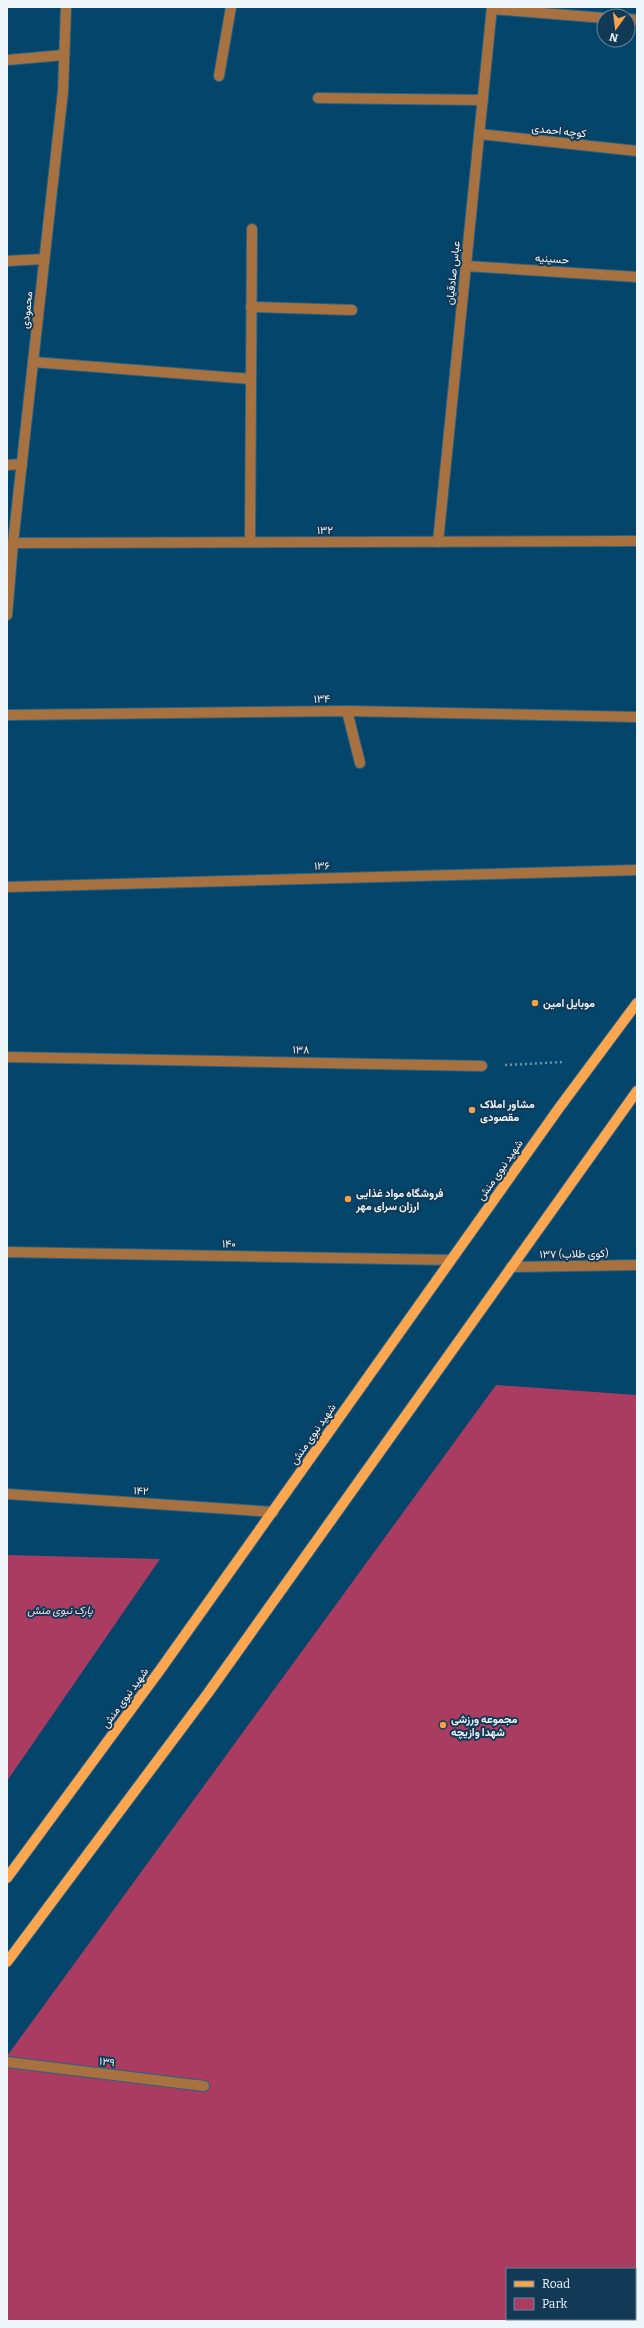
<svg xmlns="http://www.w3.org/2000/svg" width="644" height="2328" font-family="Bitter,Vazirmatn,serif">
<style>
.green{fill:#aa3c61;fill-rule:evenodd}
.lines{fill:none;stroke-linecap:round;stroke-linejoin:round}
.minor-casing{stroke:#2a6182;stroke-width:12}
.major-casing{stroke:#2a6182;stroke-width:12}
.path{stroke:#6d94ac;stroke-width:2.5;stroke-dasharray:2 3;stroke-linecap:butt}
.minor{stroke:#a87240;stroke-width:10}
.major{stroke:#fda650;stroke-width:10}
.poi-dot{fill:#f8a14a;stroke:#123a56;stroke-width:1.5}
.labels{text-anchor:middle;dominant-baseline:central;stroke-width:4;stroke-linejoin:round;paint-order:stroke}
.street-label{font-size:11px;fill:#eff6fc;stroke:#123a56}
.poi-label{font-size:11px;font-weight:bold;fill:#eff6fc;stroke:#123a56;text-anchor:start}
.park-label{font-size:11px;font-style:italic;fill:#f7d8df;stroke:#123a56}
</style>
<rect width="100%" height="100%" fill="#04456b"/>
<!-- green -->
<g class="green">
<path d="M496,1385L637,1395V2321H7V2056ZM507,2269H635V2319H507Z"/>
<path d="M7,1555L160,1559L7,1781Z"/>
</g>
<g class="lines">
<defs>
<g id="minor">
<path d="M492,9L604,18"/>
<path d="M628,19L637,20"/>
<path d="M7,60L64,55"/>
<path d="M219,76L231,7"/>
<path d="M318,98L483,100"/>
<path d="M479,134L637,151"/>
<path d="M7,261L44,259"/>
<path d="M466,266L637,277"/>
<path d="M251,307L352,310"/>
<path d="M33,362L251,379"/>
<path d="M7,465L22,464"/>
<path d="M250,542L252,229"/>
<path d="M438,542L492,7"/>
<path d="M13,543L637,541"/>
<path d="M7,615L13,543L63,91L66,7"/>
<path d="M347,711L360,763"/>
<path d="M7,715L347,711L637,717"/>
<path d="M7,887L637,870"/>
<path d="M7,1057L482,1066"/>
<path d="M7,1252L451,1260"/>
<path d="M511,1267L637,1265"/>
<path d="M7,1494L273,1512"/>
<path d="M7,2062L204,2086"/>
</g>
<g id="major">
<path d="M7,1878L160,1670L559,1108L637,1003"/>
<path d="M7,1962L208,1693L637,1091"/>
</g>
</defs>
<!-- minor casing -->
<use href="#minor" class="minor-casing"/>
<!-- major casing -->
<use href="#major" class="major-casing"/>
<!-- path -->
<path class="path" d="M505,1065L564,1062"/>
<!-- minor -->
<use href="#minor" class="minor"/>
<!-- major -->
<use href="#major" class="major"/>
</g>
<!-- markers -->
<g class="poi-dot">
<circle cx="535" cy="1003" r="4"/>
<circle cx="472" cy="1110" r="4"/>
<circle cx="348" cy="1199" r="4"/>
<circle cx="443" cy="1725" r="4"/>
</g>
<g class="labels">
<!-- street labels -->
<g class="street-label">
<text transform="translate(559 131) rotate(6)">کوچه احمدی</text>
<text transform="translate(552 259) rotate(4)">حسینیه</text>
<text transform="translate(453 273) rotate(-84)">عباس صادقیان</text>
<text transform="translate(27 310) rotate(-84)">محمودی</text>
<text x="325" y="530">۱۳۲</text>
<text transform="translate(322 699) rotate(-1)">۱۳۴</text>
<text transform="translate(322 866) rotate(-1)">۱۳۶</text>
<text transform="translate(301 1050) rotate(1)">۱۳۸</text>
<text transform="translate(500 1170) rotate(-55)">شهید نبوی منش</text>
<text transform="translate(229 1244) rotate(1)">۱۴۰</text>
<text transform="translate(574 1254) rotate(-1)">۱۳۷ (کوی طلاب)</text>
<text transform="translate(313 1434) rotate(-55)">شهید نبوی منش</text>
<text transform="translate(141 1491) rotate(4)">۱۴۲</text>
<text transform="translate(125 1698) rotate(-54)">شهید نبوی منش</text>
<text transform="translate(107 2062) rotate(7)">۱۳۹</text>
</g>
<!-- poi labels -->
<g class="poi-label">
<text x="543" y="1003">موبایل امین</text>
<text x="480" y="1104">مشاور املاک<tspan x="480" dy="13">مقصودی</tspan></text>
<text x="356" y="1193">فروشگاه مواد غذایی<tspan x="356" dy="13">ارزان سرای مهر</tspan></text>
<text x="451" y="1719">مجموعه ورزشی<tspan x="451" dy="13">شهدا وازیچه</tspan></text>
</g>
<!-- park labels -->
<g class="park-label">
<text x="60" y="1610">پارک نبوی منش</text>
</g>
</g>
<!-- border -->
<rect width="644" height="2328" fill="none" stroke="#eff6fc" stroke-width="16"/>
<!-- legend -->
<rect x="506" y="2268" width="130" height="52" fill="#123a56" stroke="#6a8598"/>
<rect x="514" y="2281" width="20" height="6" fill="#fda650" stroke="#6a8598"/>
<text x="542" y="2288" font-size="12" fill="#eff6fc">Road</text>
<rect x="514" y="2298" width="20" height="12" fill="#aa3c61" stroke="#6a8598"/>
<text x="542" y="2308" font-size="12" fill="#eff6fc">Park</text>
<!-- north arrow -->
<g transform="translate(616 28) rotate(194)"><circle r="19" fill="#123a56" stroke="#6a8598"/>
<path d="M0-3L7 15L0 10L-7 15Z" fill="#f8a14a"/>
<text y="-6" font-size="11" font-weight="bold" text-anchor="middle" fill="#eff6fc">N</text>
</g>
</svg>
